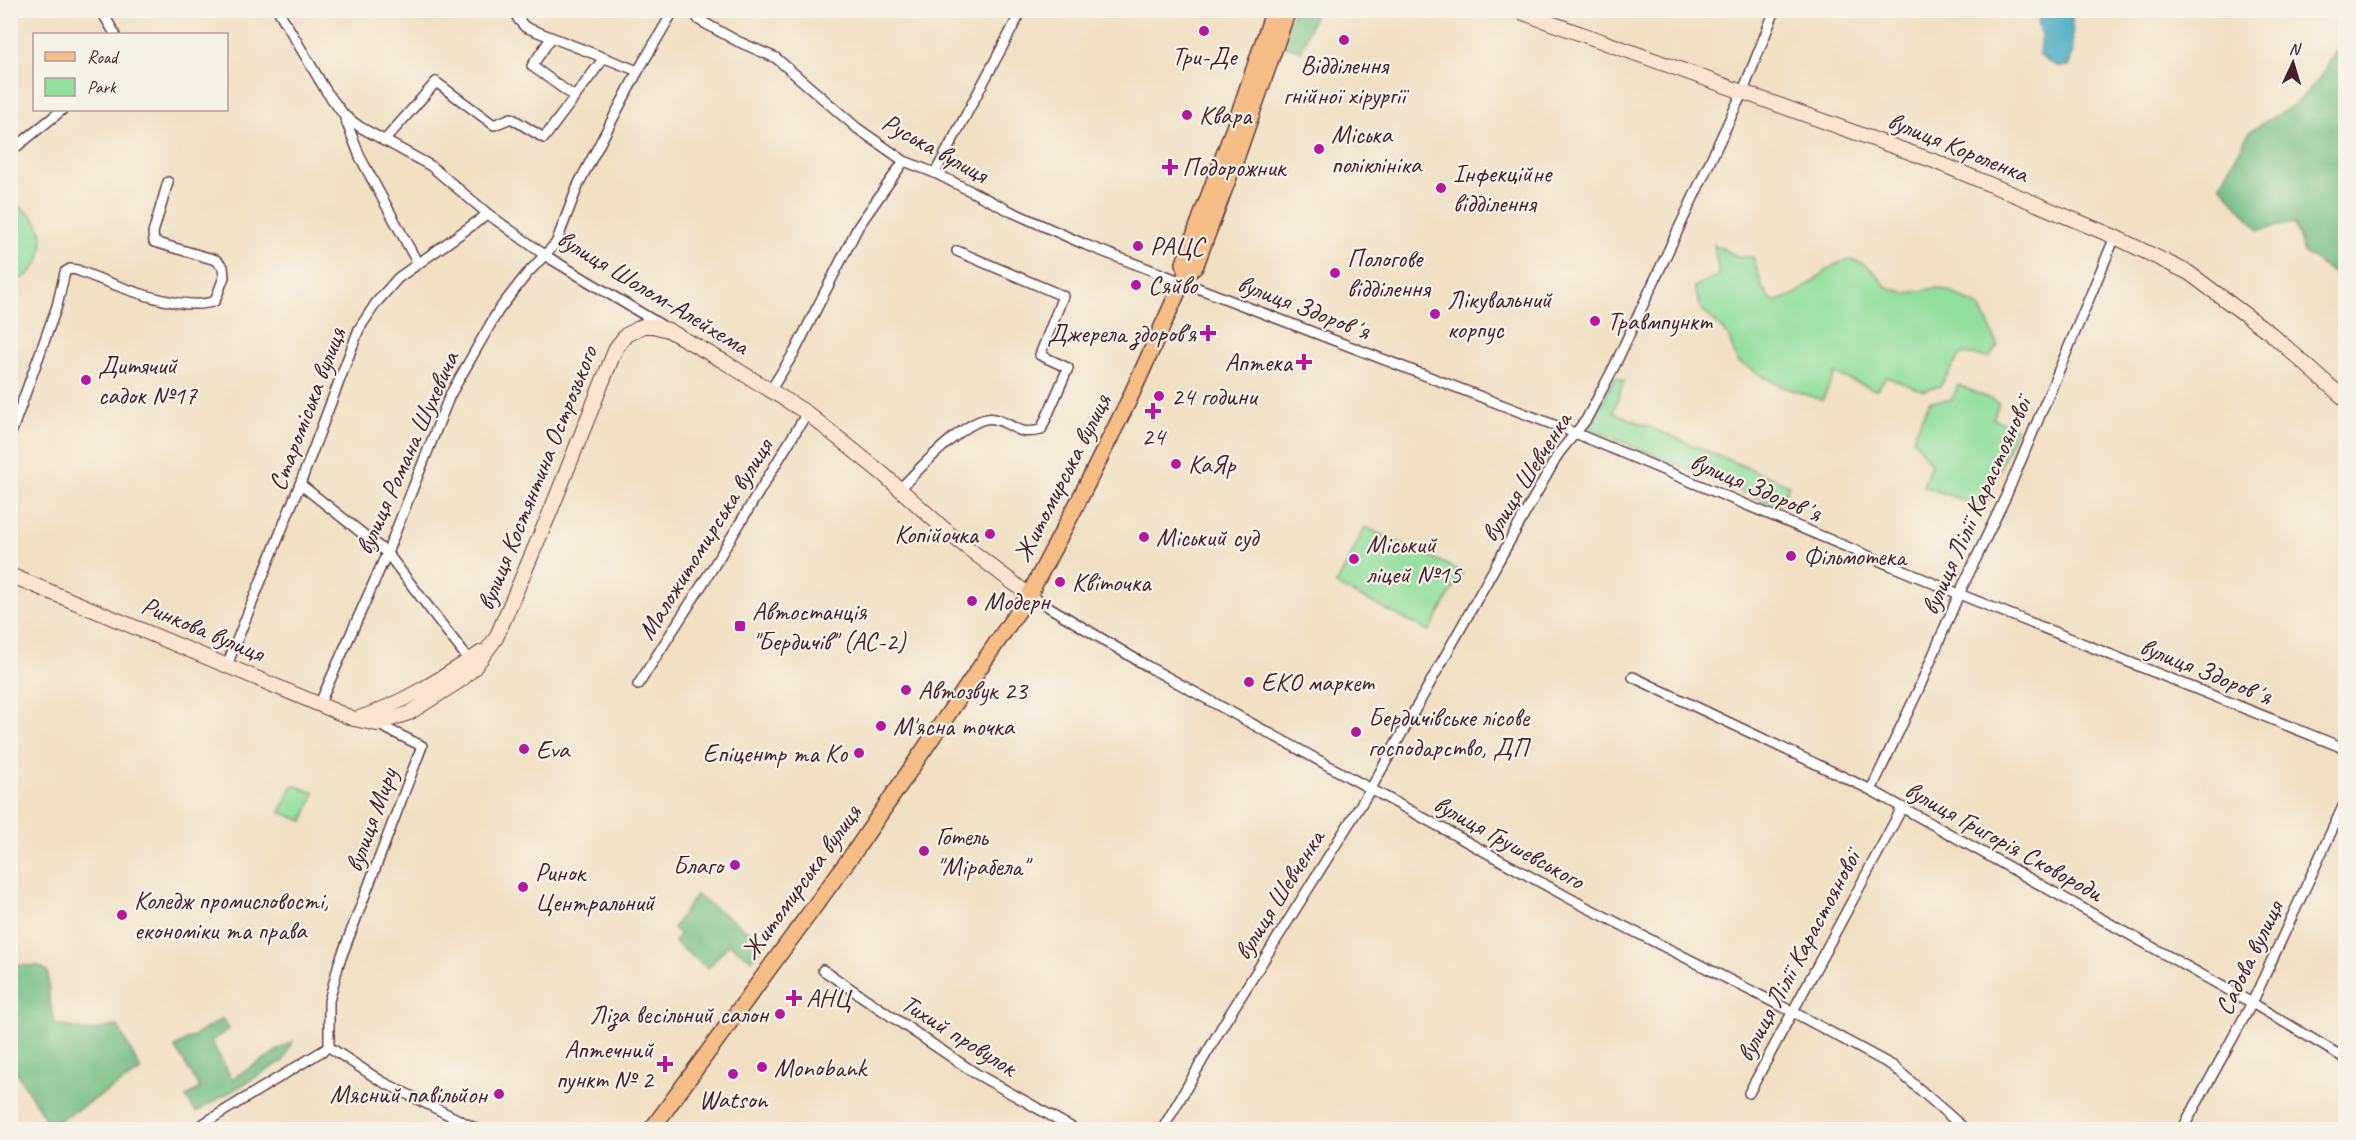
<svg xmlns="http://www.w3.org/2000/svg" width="2356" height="1140" font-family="Caveat,sans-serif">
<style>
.green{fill:#92df9d;stroke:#6e7f64;stroke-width:1.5}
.forest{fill:#75be84;stroke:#606e58;stroke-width:1.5}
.water{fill:#41a9c1;stroke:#466476;stroke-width:1.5}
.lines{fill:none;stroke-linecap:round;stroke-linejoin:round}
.minor-casing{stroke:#633c42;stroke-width:12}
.secondary-casing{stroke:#633c42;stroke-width:16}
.primary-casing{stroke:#633c42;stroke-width:18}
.minor{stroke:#fff;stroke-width:9}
.secondary{stroke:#fbe5cf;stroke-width:14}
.primary{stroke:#f6be87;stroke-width:15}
.poi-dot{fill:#b5179e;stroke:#f7f3e8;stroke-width:2}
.labels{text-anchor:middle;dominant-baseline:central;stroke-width:4.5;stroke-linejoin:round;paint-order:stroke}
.poi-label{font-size:26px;fill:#4a1f2b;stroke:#f7f3e8;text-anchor:start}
.street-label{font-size:26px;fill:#4a1f2b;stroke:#f7f3e8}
</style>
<rect width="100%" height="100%" fill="#f7f3e8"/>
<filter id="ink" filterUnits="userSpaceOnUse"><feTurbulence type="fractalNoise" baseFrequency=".0167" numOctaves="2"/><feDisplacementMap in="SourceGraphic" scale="12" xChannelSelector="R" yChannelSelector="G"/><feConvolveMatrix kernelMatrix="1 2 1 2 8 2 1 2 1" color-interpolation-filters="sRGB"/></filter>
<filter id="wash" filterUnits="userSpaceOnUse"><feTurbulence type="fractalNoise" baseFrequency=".008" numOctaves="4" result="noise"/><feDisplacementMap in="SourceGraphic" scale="24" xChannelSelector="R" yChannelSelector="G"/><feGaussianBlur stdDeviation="1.35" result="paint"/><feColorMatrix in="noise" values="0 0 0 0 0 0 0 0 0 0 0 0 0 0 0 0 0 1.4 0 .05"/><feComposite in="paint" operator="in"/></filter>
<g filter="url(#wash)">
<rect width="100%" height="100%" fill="#f1e0c2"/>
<!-- green -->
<g class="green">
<path d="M10,201C18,206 27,211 33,217C53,238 40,280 11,281Z"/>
<path d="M1714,245L1740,257H1753L1763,289L1772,301C1818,300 1841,220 1886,287L1907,293L1937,288L1951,292L1981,308L1998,346L1990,357L1961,354L1940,386L1924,391L1886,377L1876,390L1835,374L1822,400L1778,385L1737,361L1728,335L1701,308L1694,287L1719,275Z"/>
<path d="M1615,377L1624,381L1613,412L1789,485L1779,507L1589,428Z"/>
<path d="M1958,385L1999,403L1993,419L2016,428L1984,508L1923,486L1931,464L1913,438L1930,401L1952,400Z"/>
<path d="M1365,527L1463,572L1429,631L1336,585Z"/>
<path d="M293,785L315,793L303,821L280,812Z"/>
</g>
<!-- forest -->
<g class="forest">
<path d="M1293,11H1316L1301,51L1281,44Z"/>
<path d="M2345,35V281L2304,253L2294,223L2259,230L2220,185L2250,131L2296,104L2321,77Z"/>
<path d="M696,895L765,943L752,960L729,944L708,968L674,942L680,934L673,928Z"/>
<path d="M11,965L39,966L48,972L49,1000L55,1024L88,1031L118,1026L141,1071L55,1123L46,1120L11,1063Z"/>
<path d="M222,1019L229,1029L211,1041L232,1079L293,1041L283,1061L196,1112L186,1097L200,1088L175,1047Z"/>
</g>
<!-- water -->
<path class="water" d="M2043,11H2072L2073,51L2069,65C2059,70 2047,62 2039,55L2042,35C2039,26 2035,20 2043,11Z"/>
</g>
<g filter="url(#ink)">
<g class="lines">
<defs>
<g id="minor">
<path d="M101,10L115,34"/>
<path d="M278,10L326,91L344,115L360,127L431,166L488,214L546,256L661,325"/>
<path d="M518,10V19L525,27L638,71"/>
<path d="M693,10L699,20L737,41L776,58L857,128L904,161L935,173L1012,212L1086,245L1575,433L1959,594L2346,749"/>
<path d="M551,38L532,66L575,97"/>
<path d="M345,118L360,157L418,264"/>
<path d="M384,141L436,82L494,125L511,118L544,138L604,58"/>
<path d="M10,152L62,110"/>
<path d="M935,173L1022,10"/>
<path d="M770,391L795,351L858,227L904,161"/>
<path d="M10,436L57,306L65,272L70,269L77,270C110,283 181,314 215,301L224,277L223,267L216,260L154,242L153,233L168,182"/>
<path d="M300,484L387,553L469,660"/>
<path d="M900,489C916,472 970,413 994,419C1015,424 1016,436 1041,430L1068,368L1040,355L1063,296L957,251"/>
<path d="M1029,595L1147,666L1582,905L1793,1012L1893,1066L1966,1130"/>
<path d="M227,665L300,484L359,329L376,303L398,278L488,214"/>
<path d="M1633,677L1871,790L2252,1003L2346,1059"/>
<path d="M638,685L712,569L807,413"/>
<path d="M319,705L387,553L450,395L498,311L526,275L556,243L579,183L638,71L674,10"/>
<path d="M1871,790L1917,693L1959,594L2006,496L2115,237"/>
<path d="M823,970L975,1073L1076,1130"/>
<path d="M329,1047V1001L339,963L422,746L377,724"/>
<path d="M329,1047L381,1081L479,1130"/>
<path d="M1749,1093L1902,808"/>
<path d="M193,1130L329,1047"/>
<path d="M1162,1130L1223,1025L1370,790L1559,453L1586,420L1614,367L1743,91L1775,10"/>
<path d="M2182,1130L2252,1003L2346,800"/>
</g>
<g id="secondary">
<path d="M1515,10L1934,161L2115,237L2189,273L2270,333L2346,400"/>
<path d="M10,575L354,719L377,724L409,713L461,680L474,668L496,638L551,510L616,348L626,335L643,326H653L668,330L723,361L807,413L883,474L952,536L1029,595"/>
<path d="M356,719C402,704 442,678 482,652"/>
</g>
<g id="primary">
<path d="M1186,274L1184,263L1237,119L1274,10"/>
<path d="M651,1130L855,851L1029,595L1078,502L1128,402L1186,274L1195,267L1237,156L1288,10"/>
</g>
</defs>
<!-- minor casing -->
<use href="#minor" class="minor-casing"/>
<!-- secondary casing -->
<use href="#secondary" class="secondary-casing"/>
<!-- primary casing -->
<use href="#primary" class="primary-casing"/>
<!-- minor -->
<use href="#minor" class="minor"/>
<!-- secondary -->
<use href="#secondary" class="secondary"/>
<!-- primary -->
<use href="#primary" class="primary"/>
</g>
</g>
<!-- markers -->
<g class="poi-dot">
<circle cx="1204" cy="31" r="6"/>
<circle cx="1344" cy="40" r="6"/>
<circle cx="1187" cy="115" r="6"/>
<circle cx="1319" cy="149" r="6"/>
<path d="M1167 158h6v6h6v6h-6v6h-6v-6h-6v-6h6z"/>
<circle cx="1441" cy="188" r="6"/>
<circle cx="1138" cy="246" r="6"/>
<circle cx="1335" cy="273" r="6"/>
<circle cx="1136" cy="285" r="6"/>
<circle cx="1435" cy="314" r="6"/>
<circle cx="1595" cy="321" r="6"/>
<path d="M1205 324h6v6h6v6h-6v6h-6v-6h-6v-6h6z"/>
<path d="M1301 353h6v6h6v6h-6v6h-6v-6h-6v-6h6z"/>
<circle cx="86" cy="380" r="6"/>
<circle cx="1159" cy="396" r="6"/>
<path d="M1150 402h6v6h6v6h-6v6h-6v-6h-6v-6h6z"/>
<circle cx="1176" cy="464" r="6"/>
<circle cx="990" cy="534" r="6"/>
<circle cx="1144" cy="537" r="6"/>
<circle cx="1791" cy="556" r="6"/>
<circle cx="1354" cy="559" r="6"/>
<circle cx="1060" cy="582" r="6"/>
<circle cx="972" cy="601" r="6"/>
<rect x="734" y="620" width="12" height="12" rx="3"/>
<circle cx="1249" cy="682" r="6"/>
<circle cx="906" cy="690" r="6"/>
<circle cx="881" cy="726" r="6"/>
<circle cx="1356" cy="732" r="6"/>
<circle cx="524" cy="749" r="6"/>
<circle cx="859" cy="753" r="6"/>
<circle cx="924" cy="851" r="6"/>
<circle cx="735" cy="865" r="6"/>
<circle cx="523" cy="887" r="6"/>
<circle cx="122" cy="915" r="6"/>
<path d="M791 989h6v6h6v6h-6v6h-6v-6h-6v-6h6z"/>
<circle cx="780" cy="1014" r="6"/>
<path d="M662 1055h6v6h6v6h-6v6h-6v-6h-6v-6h6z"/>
<circle cx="762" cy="1067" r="6"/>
<circle cx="733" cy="1074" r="6"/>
<circle cx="499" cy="1094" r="6"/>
</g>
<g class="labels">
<!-- poi labels -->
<g class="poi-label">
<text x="1204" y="56" text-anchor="middle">Три-Де</text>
<text x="1344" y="65" text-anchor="middle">Відділення<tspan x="1344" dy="30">гнійної хірургії</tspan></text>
<text x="1199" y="115">Квара</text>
<text x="1331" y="134">Міська<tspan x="1331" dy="30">поліклініка</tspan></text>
<text x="1182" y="167">Подорожник</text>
<text x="1453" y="173">Інфекційне<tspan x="1453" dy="30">відділення</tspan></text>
<text x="1150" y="246">РАЦС</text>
<text x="1347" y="258">Пологове<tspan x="1347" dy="30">відділення</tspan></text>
<text x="1148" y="285">Сяйво</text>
<text x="1447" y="299">Лікувальний<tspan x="1447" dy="30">корпус</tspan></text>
<text x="1607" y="321">Травмпункт</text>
<text x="1196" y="333" text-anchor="end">Джерела здоров'я</text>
<text x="1292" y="362" text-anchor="end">Аптека</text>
<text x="98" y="365">Дитячий<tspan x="98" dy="30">садок №17</tspan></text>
<text x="1171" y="396">24 години</text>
<text x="1153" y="436" text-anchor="middle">24</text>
<text x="1188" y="464">КаЯр</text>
<text x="978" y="534" text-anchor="end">Копійочка</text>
<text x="1156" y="537">Міський суд</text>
<text x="1366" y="544">Міський<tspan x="1366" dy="30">ліцей №15</tspan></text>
<text x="1803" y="556">Фільмотека</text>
<text x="1072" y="582">Квіточка</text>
<text x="984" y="601">Модерн</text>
<text x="752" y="611">Автостанція<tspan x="752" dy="30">"Бердичів" (АС-2)</tspan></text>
<text x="1261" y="682">ЕКО маркет</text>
<text x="918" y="690">Автозвук 23</text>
<text x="1368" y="717">Бердичівське лісове<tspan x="1368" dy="30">господарство, ДП</tspan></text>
<text x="893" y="726">М'ясна точка</text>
<text x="536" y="749">Eva</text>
<text x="847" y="753" text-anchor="end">Епіцентр та Ко</text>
<text x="936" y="836">Готель<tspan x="936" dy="30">"Мірабела"</tspan></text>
<text x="723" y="865" text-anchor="end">Благо</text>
<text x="535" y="872">Ринок<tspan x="535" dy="30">Центральний</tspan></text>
<text x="134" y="900">Коледж промисловості,<tspan x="134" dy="30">економіки та права</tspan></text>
<text x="806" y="998">АНЦ</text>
<text x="768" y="1014" text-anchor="end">Ліза весільний салон</text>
<text x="653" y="1049" text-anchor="end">Аптечний<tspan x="653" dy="30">пункт № 2</tspan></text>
<text x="774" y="1067">Monobank</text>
<text x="487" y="1094" text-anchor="end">Мясний павільйон</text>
<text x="733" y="1099" text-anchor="middle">Watson</text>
</g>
<!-- street labels -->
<g class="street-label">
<text transform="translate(1958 147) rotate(22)">вулиця Короленка</text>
<text transform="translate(935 148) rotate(29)">Руська вулиця</text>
<text transform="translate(653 292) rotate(31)">вулиця Шолом-Алейхема</text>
<text transform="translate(1304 307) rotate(21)">вулиця Здоровʼя</text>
<text transform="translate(307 409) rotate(-69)">Староміська вулиця</text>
<text transform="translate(407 453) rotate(-66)">вулиця Романа Шухевича</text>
<text transform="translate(1526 477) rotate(-58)">вулиця Шевченка</text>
<text transform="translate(537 478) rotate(-68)">вулиця Костянтина Острозького</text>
<text transform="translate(1062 478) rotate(-63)">Житомирська вулиця</text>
<text transform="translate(1756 487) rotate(23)">вулиця Здоровʼя</text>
<text transform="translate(1976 506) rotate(-66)">вулиця Лілії Карастоянової</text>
<text transform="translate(705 539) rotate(-58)">Маложитомирська вулиця</text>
<text transform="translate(203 629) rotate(23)">Ринкова вулиця</text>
<text transform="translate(2206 671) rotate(22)">вулиця Здоровʼя</text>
<text transform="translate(371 820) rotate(-70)">вулиця Миру</text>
<text transform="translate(2004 841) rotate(29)">вулиця Григорія Сковороди</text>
<text transform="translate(1509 842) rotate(29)">вулиця Грушевського</text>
<text transform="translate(801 882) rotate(-54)">Житомирська вулиця</text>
<text transform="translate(1279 895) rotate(-58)">вулиця Шевченка</text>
<text transform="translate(1798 956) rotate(-62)">вулиця Лілії Карастоянової</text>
<text transform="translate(2249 958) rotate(-64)">Садова вулиця</text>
<text transform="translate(959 1035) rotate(32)">Тихий провулок</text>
</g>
</g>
<!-- margin -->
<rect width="2356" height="1140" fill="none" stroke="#f7f3e8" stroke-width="36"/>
<!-- legend -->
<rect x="33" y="33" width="195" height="78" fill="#f7f3e8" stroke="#b29e9c" stroke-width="1.5"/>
<rect x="45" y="52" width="30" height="9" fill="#f6be87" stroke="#b29e9c" stroke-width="1.5"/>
<text x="87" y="63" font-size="18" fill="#4a1f2b">Road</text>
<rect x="45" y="78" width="30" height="18" fill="#92df9d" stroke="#b29e9c" stroke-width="1.5"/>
<text x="87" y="93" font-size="18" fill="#4a1f2b">Park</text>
<!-- north arrow -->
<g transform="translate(2293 63) rotate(4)" stroke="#f7f3e8" stroke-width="4.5" paint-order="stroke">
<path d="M0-4.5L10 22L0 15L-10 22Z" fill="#4a1f2b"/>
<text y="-9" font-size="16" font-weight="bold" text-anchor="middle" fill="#4a1f2b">N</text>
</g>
</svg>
